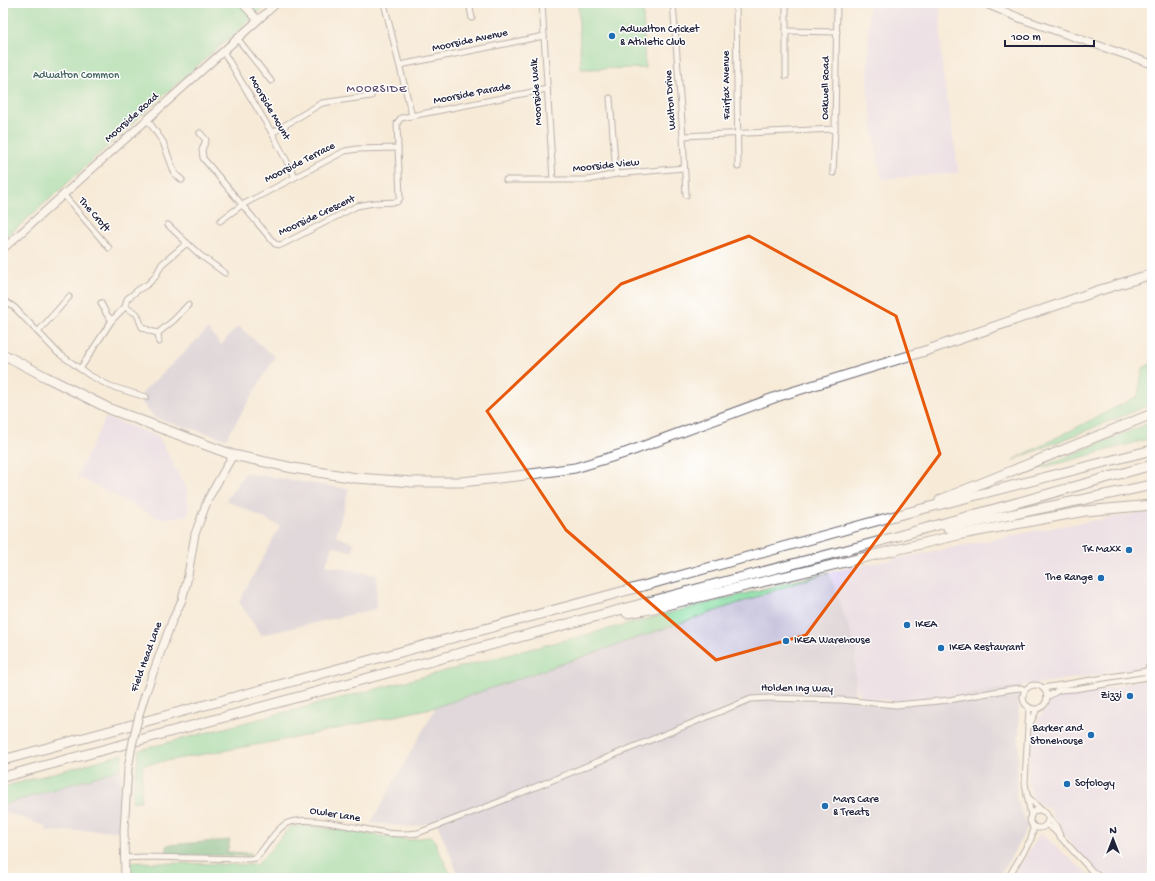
<svg xmlns="http://www.w3.org/2000/svg" width="1155" height="881" font-family="'Gochi Hand',sans-serif">
<style>
.built{fill:#e0d4f4}
.industrial{fill:#c4c0db}
.green{fill:#83dba0;stroke:#527e6e}
.forest{fill:#6abb86;stroke:#466e60}
.lines{fill:none;stroke-linecap:round;stroke-linejoin:round}
.street-casing{stroke:#6d6872;stroke-width:7}
.secondary-casing{stroke:#6d6872;stroke-width:9}
.highway-casing{stroke:#6d6872;stroke-width:11}
.street{stroke:#fff;stroke-width:5}
.secondary{stroke:#fff;stroke-width:7}
.highway{stroke:#fff;stroke-width:9}
.secondary-bridge-casing{stroke:#6d6872;stroke-width:9;stroke-linecap:butt}
.secondary-bridge{stroke:#fff;stroke-width:7}
.marked{fill:none;stroke:#e8590c;stroke-width:3;stroke-linejoin:round}
.poi-dot{fill:#1f6fb2;stroke:#fff;stroke-width:1.5}
.labels{text-anchor:middle;dominant-baseline:central;stroke-width:3;stroke-linejoin:round;paint-order:stroke}
.poi-label{font-size:11px;fill:#22223b;stroke:#fff;text-anchor:start}
.street-label{font-size:11px;fill:#22223b;stroke:#fff}
.park-label{font-size:11px;fill:#44635e;stroke:#fff}
.neighbourhood-label{font-size:12px;letter-spacing:1px;fill:#5b4a6a;stroke:#fff}
</style>
<rect width="100%" height="100%" fill="#fff"/>
<filter id="ink" filterUnits="userSpaceOnUse"><feTurbulence type="fractalNoise" baseFrequency=".025" numOctaves="2"/><feDisplacementMap in="SourceGraphic" scale="8" xChannelSelector="R" yChannelSelector="G"/><feConvolveMatrix kernelMatrix="1 2 1 2 8 2 1 2 1" color-interpolation-filters="sRGB"/></filter>
<filter id="wash" filterUnits="userSpaceOnUse"><feTurbulence type="fractalNoise" baseFrequency=".012" numOctaves="4" result="noise"/><feDisplacementMap in="SourceGraphic" scale="16" xChannelSelector="R" yChannelSelector="G"/><feGaussianBlur stdDeviation="0.9" result="paint"/><feColorMatrix in="noise" values="0 0 0 0 0 0 0 0 0 0 0 0 0 0 0 0 0 1.4 0 .05"/><feComposite in="paint" operator="in"/></filter>
<g filter="url(#wash)">
<rect width="100%" height="100%" fill="#f7ebd8"/>
<!-- built -->
<g class="built">
<path d="M869,3H940L942,67L959,173L882,179L877,156L868,91Z"/>
<path d="M106,417L159,437L187,490L189,515L160,519L77,476Z"/>
<path d="M1152,511V661L1145,668L960,695L896,701L863,698L857,690L829,572L1050,528Z"/>
<path d="M1140,680L1147,682L1152,687V865L1142,878H1106L1089,865L1078,853L1054,819L1051,811L1046,807L1038,804L1033,798L1028,782L1029,750L1034,727L1049,702L1060,694L1072,692L1077,697H1082L1088,693Z"/>
<path d="M1040,834L1042,835L1093,878H1012Z"/>
</g>
<!-- industrial -->
<g class="industrial">
<path d="M238,326L275,357L226,439L155,418L142,403V393L208,329L221,345Z"/>
<path d="M245,473L349,489L336,536L354,543L352,552L333,546L326,565L377,575L376,609L261,635L239,602L280,526L226,500Z"/>
<path d="M829,572L856,648L855,701L904,704L1019,686V752L1016,797L1028,827L999,878H460L436,821L413,827L371,823L436,707Z"/>
<path d="M121,769V831L101,830L46,832L47,827L3,811V805Z"/>
</g>
<!-- green -->
<g class="green">
<path d="M3,3H270L246,23L234,35L220,46L141,115L60,190L3,240Z"/>
<path d="M578,3H643L645,68L581,69Z"/>
<path d="M1152,363V404L1013,460L1138,396L1143,368Z"/>
<path d="M1152,422V438L1031,471Z"/>
<path d="M829,572L436,707L294,738L143,765L141,801H132L139,750Z"/>
<path d="M123,754L121,769L3,805V787Z"/>
<path d="M304,825L409,840L432,836L452,878H128V862L257,865L290,827Z"/>
</g>
<!-- forest -->
<path class="forest" d="M230,840L227,852L252,853L250,856L167,855V845Z"/>
</g>
<g filter="url(#ink)">
<g class="lines">
<defs>
<g id="street">
<path d="M384,3L412,116"/>
<path d="M469,3L472,18"/>
<path d="M542,3L553,180"/>
<path d="M673,3L683,136L686,195"/>
<path d="M736,3L738,167"/>
<path d="M786,3V76"/>
<path d="M786,31L837,32"/>
<path d="M237,38L271,81"/>
<path d="M223,51L272,133L295,177"/>
<path d="M400,65L544,36"/>
<path d="M610,98L616,174"/>
<path d="M147,119L163,142L175,174L182,180"/>
<path d="M200,133L206,140L202,150L203,158L275,244L281,245L357,206L374,203L397,202L400,198L397,123L401,118L547,89"/>
<path d="M272,133L322,103L371,96"/>
<path d="M683,136L835,129"/>
<path d="M833,173L835,129L837,3"/>
<path d="M506,180H588L616,174L684,168"/>
<path d="M63,194L109,248"/>
<path d="M220,221L242,205L345,151L357,149L398,148"/>
<path d="M168,225L187,243"/>
<path d="M3,300L14,307L58,353L89,375L110,386L146,397"/>
<path d="M101,303L107,315L112,320"/>
<path d="M125,307L137,314L142,327L150,331L158,333L174,320L188,305"/>
<path d="M38,332L69,297"/>
<path d="M158,333L159,342"/>
<path d="M80,369L112,320L125,307L127,299L138,290L148,284L155,277L162,264L187,243L200,255L225,273"/>
<path d="M1152,664C1145,669 1145,677 1152,682"/>
<circle cx="1035" cy="697" r="12"/>
<path d="M1043,688L1147,671"/>
<path d="M1047,697L1059,690L1075,689L1148,677"/>
<path d="M1029,707L1025,783L1031,816"/>
<path d="M1029,726L1037,709"/>
<path d="M1027,796L1042,811"/>
<circle cx="1039" cy="819" r="9"/>
<path d="M1048,817L1056,826L1060,836"/>
<path d="M1046,824L1054,830L1092,871L1101,878"/>
<path d="M124,858L144,857L248,859L256,858C266,847 273,833 284,825C300,813 355,828 375,831C389,834 404,835 418,833L489,806L751,699L770,698L841,700L896,705L949,700L1011,689L1021,688L1025,690"/>
<path d="M1008,878L1031,839L1033,831L1032,824"/>
</g>
<g id="secondary">
<path d="M242,3L258,20"/>
<path d="M984,3L1022,19L1152,64"/>
<path d="M3,249L277,3"/>
<path d="M145,695L172,621L182,600L187,581L195,534L208,499L233,455"/>
<path d="M125,878L124,830L128,769"/>
</g>
<g id="highway">
<path d="M3,354L46,377L110,409L233,455L293,468L356,478L413,482H461L517,476L575,468L628,452L779,396L928,350L1097,291L1152,274"/>
<path d="M940,500L1152,414"/>
<path d="M948,528L1152,485"/>
<path d="M627,613L645,610L962,534L1085,511L1152,505"/>
<path d="M3,760L654,583L883,519L1152,450"/>
<path d="M3,777L693,590L873,543L1152,465"/>
</g>
</defs>
<!-- street casing -->
<use href="#street" class="street-casing"/>
<!-- secondary casing -->
<use href="#secondary" class="secondary-casing"/>
<!-- highway casing -->
<use href="#highway" class="highway-casing"/>
<!-- street -->
<use href="#street" class="street"/>
<!-- secondary -->
<use href="#secondary" class="secondary"/>
<!-- highway -->
<use href="#highway" class="highway"/>
<defs>
<path id="secondary-bridge" d="M128,769C132,743 137,719 145,695"/>
</defs>
<!-- secondary-bridge casing -->
<use href="#secondary-bridge" class="secondary-bridge-casing"/>
<!-- secondary-bridge -->
<use href="#secondary-bridge" class="secondary-bridge"/>
</g>
</g>
<!-- marked area -->
<path d="M0 0H1155V881H0ZM749,236L896,316L940,454L806,635L716,660L566,530L487,411L621,284Z" fill="#f7ebd8" fill-opacity=".55" fill-rule="evenodd"/>
<path class="marked" d="M749,236L896,316L940,454L806,635L716,660L566,530L487,411L621,284Z"/>
<!-- markers -->
<g class="poi-dot">
<circle cx="612" cy="36" r="4"/>
<circle cx="1129" cy="550" r="4"/>
<circle cx="1101" cy="578" r="4"/>
<circle cx="907" cy="625" r="4"/>
<circle cx="786" cy="641" r="4"/>
<circle cx="941" cy="648" r="4"/>
<circle cx="1130" cy="696" r="4"/>
<circle cx="1091" cy="735" r="4"/>
<circle cx="1067" cy="784" r="4"/>
<circle cx="825" cy="806" r="4"/>
</g>
<g class="labels">
<!-- poi labels -->
<g class="poi-label">
<text x="620" y="30">Adwalton Cricket<tspan x="620" dy="13">&amp; Athletic Club</tspan></text>
<text x="1121" y="550" text-anchor="end">TK Maxx</text>
<text x="1093" y="578" text-anchor="end">The Range</text>
<text x="915" y="625">IKEA</text>
<text x="794" y="641">IKEA Warehouse</text>
<text x="949" y="648">IKEA Restaurant</text>
<text x="1122" y="696" text-anchor="end">Zizzi</text>
<text x="1083" y="729" text-anchor="end">Barker and<tspan x="1083" dy="13">Stonehouse</tspan></text>
<text x="1075" y="784">Sofology</text>
<text x="833" y="800">Mars Care<tspan x="833" dy="13">&amp; Treats</tspan></text>
</g>
<!-- street labels -->
<g class="street-label">
<text transform="translate(470 41) rotate(-12)">Moorside Avenue</text>
<text transform="translate(727 85) rotate(-91)">Fairfax Avenue</text>
<text transform="translate(826 88) rotate(-89)">Oakwell Road</text>
<text transform="translate(537 92) rotate(-94)">Moorside Walk</text>
<text transform="translate(472 94) rotate(-11)">Moorside Parade</text>
<text transform="translate(671 100) rotate(-94)">Walton Drive</text>
<text transform="translate(269 108) rotate(60)">Moorside Mount</text>
<text transform="translate(132 118) rotate(-42)">Moorside Road</text>
<text transform="translate(300 163) rotate(-27)">Moorside Terrace</text>
<text transform="translate(606 166) rotate(-6)">Moorside View</text>
<text transform="translate(94 215) rotate(49)">The Croft</text>
<text transform="translate(317 216) rotate(-25)">Moorside Crescent</text>
<text transform="translate(147 657) rotate(-70)">Field Head Lane</text>
<text transform="translate(797 689) rotate(1)">Holden Ing Way</text>
<text transform="translate(335 815) rotate(9)">Owler Lane</text>
</g>
<!-- park labels -->
<g class="park-label">
<text x="76" y="76">Adwalton Common</text>
</g>
<!-- neighbourhood labels -->
<g class="neighbourhood-label">
<text x="377" y="90">MOORSIDE</text>
</g>
</g>
<!-- margin -->
<rect width="1155" height="881" fill="none" stroke="#fff" stroke-width="16"/>
<!-- north arrow -->
<g transform="translate(1113 839)" stroke="#ffffff" stroke-width="3" paint-order="stroke">
<path d="M0-3L7 15L0 10L-7 15Z" fill="#22223b"/>
<text y="-6" font-size="11" font-weight="bold" text-anchor="middle" fill="#22223b">N</text>
</g>
<!-- scale -->
<path d="M1005 40v6h89v-6" fill="none" stroke="#22223b" stroke-width="2"/>
<text x="1011" y="40" font-size="12" fill="#22223b" stroke="#ffffff" stroke-width="3" paint-order="stroke">100 m</text>
</svg>
